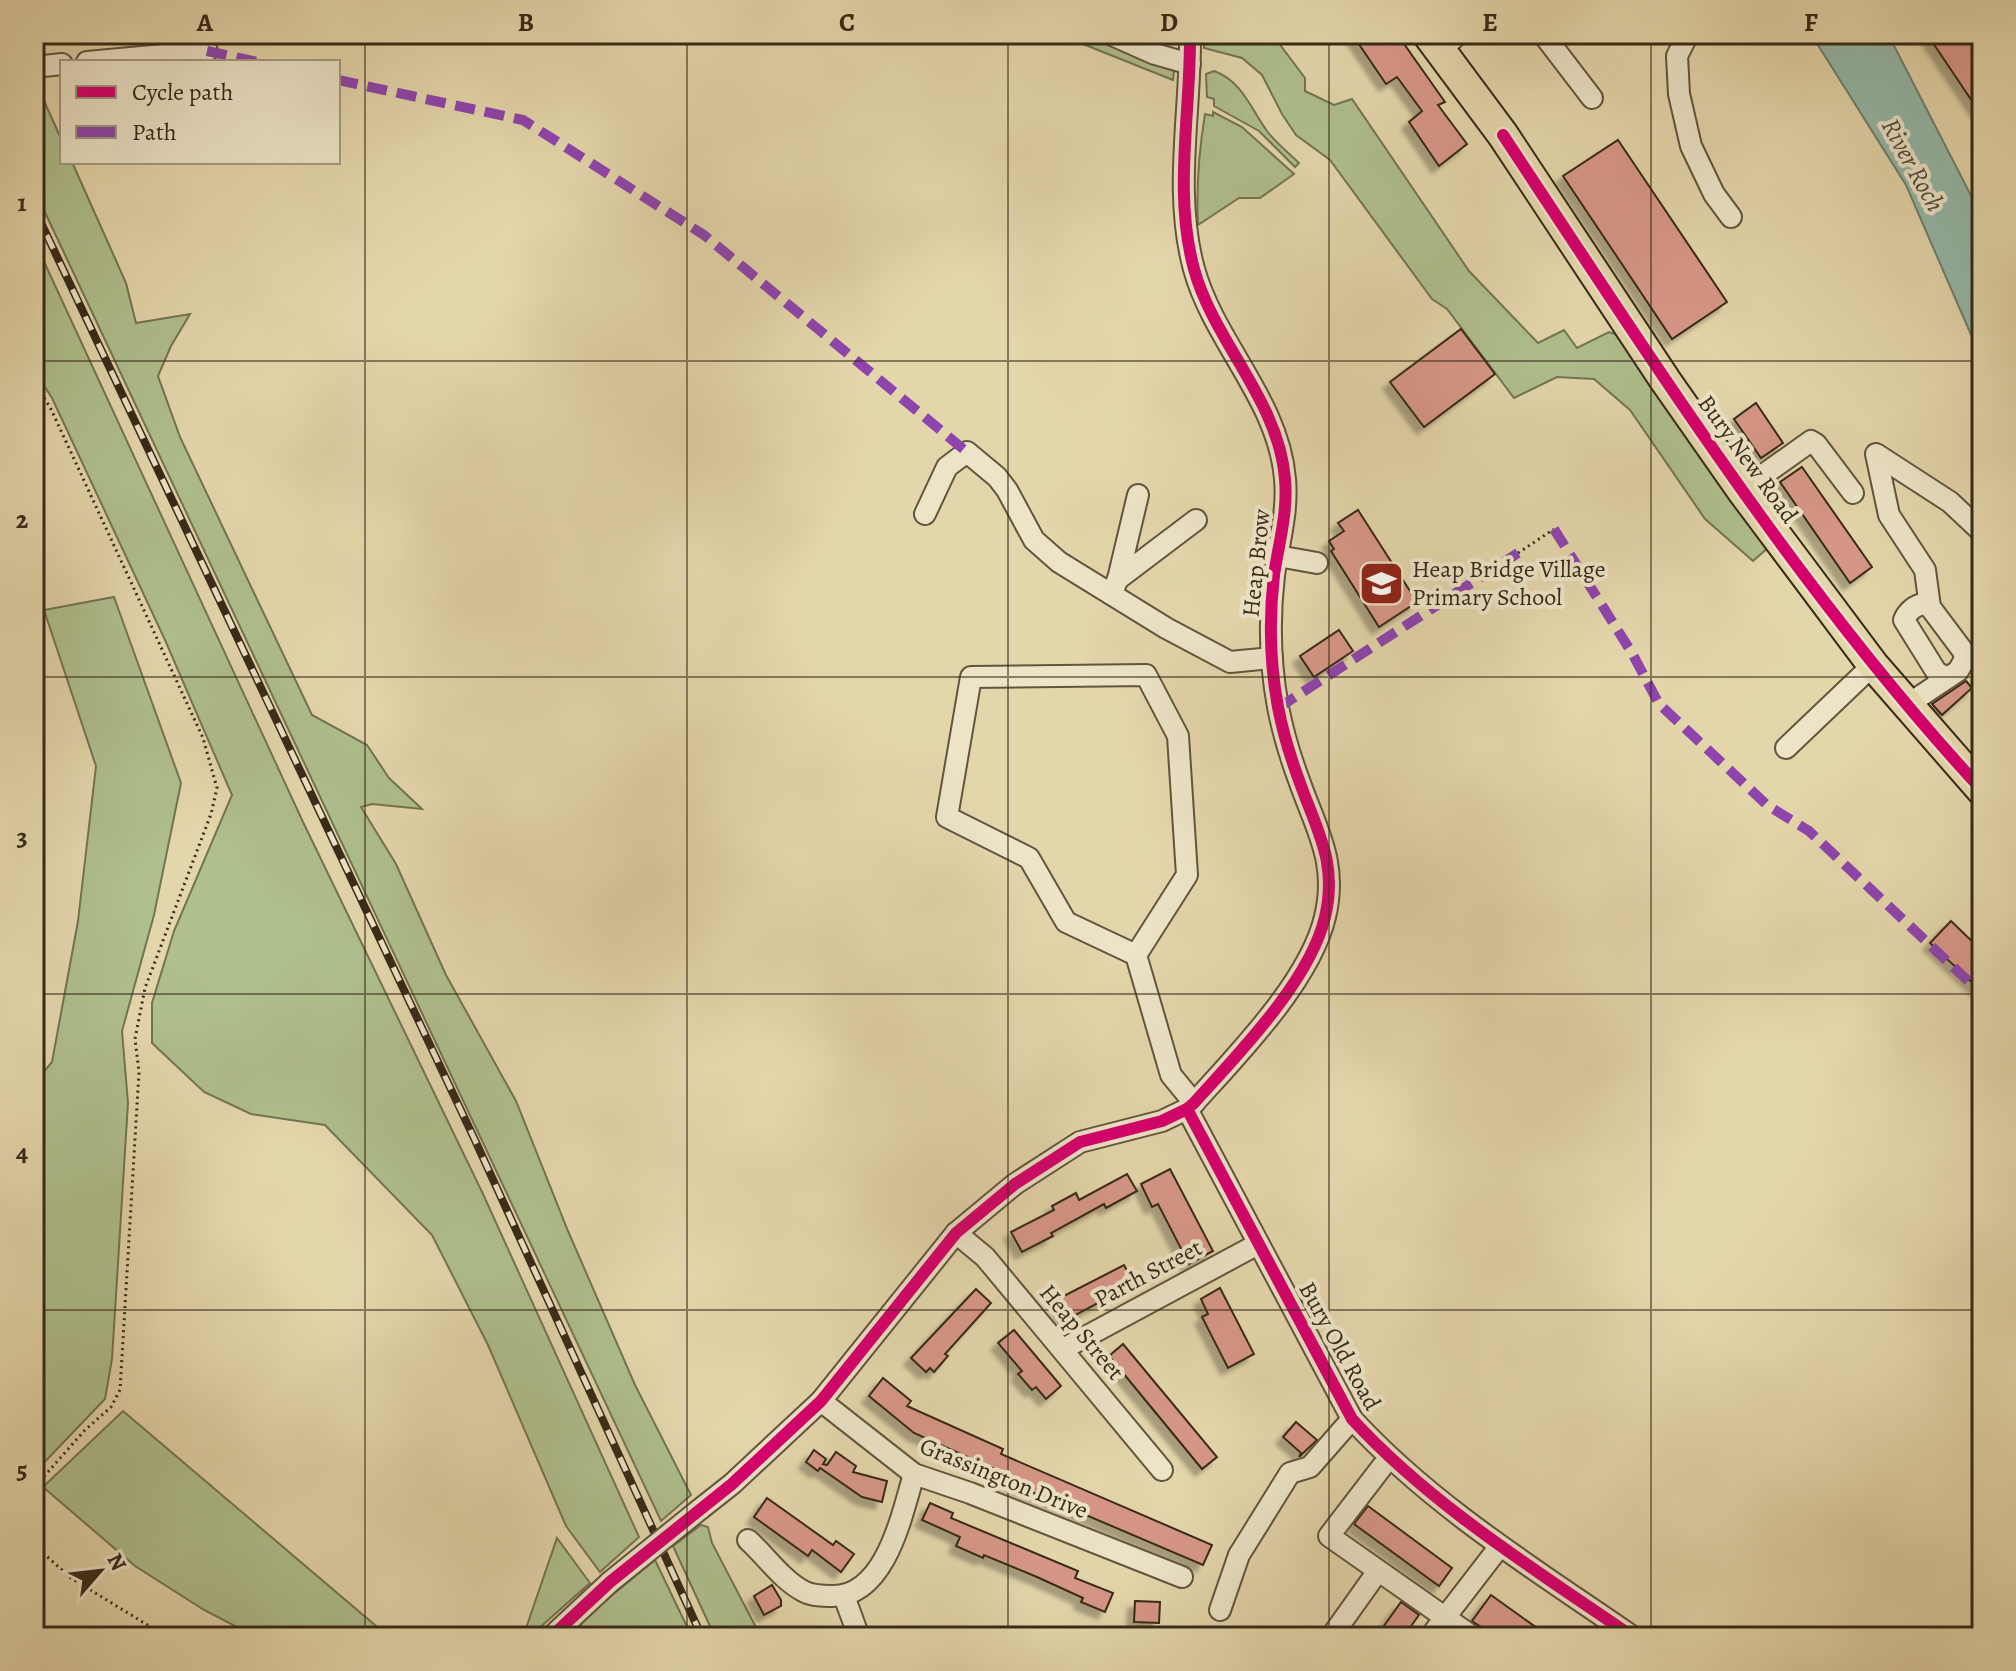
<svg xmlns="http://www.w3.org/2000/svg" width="2016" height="1671" font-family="Alegreya,serif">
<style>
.green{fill:#afbf8d;stroke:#737452;stroke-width:2}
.water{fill:#95b9a9;stroke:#6f806f;stroke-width:2}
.building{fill:#d79787;stroke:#372a18;stroke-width:2;filter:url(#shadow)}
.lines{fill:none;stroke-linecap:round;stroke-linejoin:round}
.minor-casing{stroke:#62553d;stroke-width:24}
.highway-casing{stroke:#372a18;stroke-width:34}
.path{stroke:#372a18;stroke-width:3;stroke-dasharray:2 4;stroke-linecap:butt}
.minor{stroke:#ede4c8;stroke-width:20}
.highway{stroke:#e4d6ab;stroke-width:30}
.rail-casing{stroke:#372a18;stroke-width:8}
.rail{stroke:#ede4c8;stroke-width:5;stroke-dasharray:15;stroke-linecap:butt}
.minor-bridge-casing{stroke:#62553d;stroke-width:24;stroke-linecap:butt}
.minor-bridge{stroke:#ede4c8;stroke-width:20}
.quiet{stroke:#8e44ad;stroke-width:10;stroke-dasharray:20 10;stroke-linecap:butt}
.cycleway-casing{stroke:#ede4c8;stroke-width:17}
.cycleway{stroke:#d6006c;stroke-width:12}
.grid{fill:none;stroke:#372a18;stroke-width:2;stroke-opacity:0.55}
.labels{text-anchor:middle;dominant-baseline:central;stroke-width:8;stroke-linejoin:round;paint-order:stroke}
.street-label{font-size:24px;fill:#372a18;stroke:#ede4c8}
.poi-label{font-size:24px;fill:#372a18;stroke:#ede4c8;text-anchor:start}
.water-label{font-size:26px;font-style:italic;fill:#4e4e3c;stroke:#ede4c8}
.neatline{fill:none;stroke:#372a18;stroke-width:3}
.grid-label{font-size:26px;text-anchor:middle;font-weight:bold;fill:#372a18}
</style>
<defs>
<filter id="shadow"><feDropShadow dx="-7" dy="7" stdDeviation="2" flood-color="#0004"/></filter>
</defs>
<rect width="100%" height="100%" fill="#e4d6ab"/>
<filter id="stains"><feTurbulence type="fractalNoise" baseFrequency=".0025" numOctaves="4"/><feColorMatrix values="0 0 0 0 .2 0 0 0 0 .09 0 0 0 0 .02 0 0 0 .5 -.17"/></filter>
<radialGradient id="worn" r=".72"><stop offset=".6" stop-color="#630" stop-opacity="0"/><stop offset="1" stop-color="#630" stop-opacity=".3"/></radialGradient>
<!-- green -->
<g class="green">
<path d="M1058,34H1097L1174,71L1173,80Z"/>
<path d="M1204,34H1272L1305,78V91L1334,105L1352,99L1469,271L1538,343L1564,330L1577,348L1609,332L1620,336L1769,547L1753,561L1705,519L1630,410L1594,379L1557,377L1514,398L1447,309L1432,299L1330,160L1296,135L1282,114L1262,75L1242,58L1204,48Z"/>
<path d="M1214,71C1242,81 1251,109 1267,131C1276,143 1289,153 1299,163L1295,167L1259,131L1214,106V99L1207,97L1206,74Z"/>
<path d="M34,78L62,141V162H72L126,283L136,323L190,314L171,346L158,376L180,437L312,715L367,745L389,778L422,809L372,804L361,807L396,864L446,975L516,1101L568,1231L635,1385L691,1495L661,1521L34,189Z"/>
<path d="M1213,112L1242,127L1294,174L1260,198H1239L1198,225C1196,187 1199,151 1205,114L1213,116Z"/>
<path d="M34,240L303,822L483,1194L639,1537L600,1572L566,1526L488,1345L432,1235L325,1125L251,1114L204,1092L152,1043V1003L174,931L232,795L165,640L52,398L34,370Z"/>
<path d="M114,597L181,783L154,915L122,1031L128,1103L112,1359L105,1399L36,1471L34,1189L43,1175L34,1145V1083L52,1062L78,921L96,766L44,610Z"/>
<path d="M123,1411L389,1637H256L204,1610L135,1566L43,1487Z"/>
<path d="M701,1525L708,1527L712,1543L761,1637H715L673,1546Z"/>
<path d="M557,1538L590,1583L529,1637H523Z"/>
<path d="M655,1560L692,1637H572L589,1614Z"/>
</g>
<!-- water -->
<path class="water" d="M1811,34H1888L1982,217V360L1906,185Z"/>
<!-- building -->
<g class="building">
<path d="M1352,34H1397L1445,102L1438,105L1467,144L1439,166L1409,122L1422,111L1397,77L1386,84Z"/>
<path d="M1927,34H1982V116Z"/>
<path d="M1618,140L1727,302L1672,339L1563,176Z"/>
<path d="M1461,329L1495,374L1424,427L1390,382Z"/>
<path d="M1756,403L1783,443L1761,458L1734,419Z"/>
<path d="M1802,467L1872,567L1850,583L1780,482Z"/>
<path d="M1358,510L1417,602L1379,627L1331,551L1334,549L1329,541L1344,531L1338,523Z"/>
<path d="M1339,630L1353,651L1314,677L1300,656Z"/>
<path d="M1966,681L1972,688L1942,715L1932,704Z"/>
<path d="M1951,921L1982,951V992L1930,943Z"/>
<path d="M1170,1169L1213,1251L1189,1264L1158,1204L1152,1207L1141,1184Z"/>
<path d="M1127,1174L1137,1191L1106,1208L1104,1204L1051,1233L1053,1236L1022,1252L1011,1232L1054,1210L1052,1206L1076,1193L1079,1200Z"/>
<path d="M1124,1265L1134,1284L1066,1320L1056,1300Z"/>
<path d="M1220,1288L1254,1354L1228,1368L1202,1317L1208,1314L1201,1299Z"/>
<path d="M976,1289L991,1303L945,1354L948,1356L934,1372L930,1368L926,1372L911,1358Z"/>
<path d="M1014,1330L1061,1386L1046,1399L1036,1387L1032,1390L1018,1374L1022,1371L998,1343Z"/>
<path d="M1123,1344L1217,1457L1202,1469L1109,1356Z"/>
<path d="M883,1378L911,1401L907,1406L1003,1449L1001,1454L1212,1545L1203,1565L1018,1486L1006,1480L1008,1475L914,1433L869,1396Z"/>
<path d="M1296,1422L1317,1440L1299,1457L1301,1453L1283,1437Z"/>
<path d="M814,1450L826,1459L823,1464L827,1465L836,1452L856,1466L853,1472L887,1481L882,1502L862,1497L820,1468L818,1471L806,1462Z"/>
<path d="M767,1498L833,1545L836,1541L854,1554L841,1572L812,1550L808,1556L754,1517Z"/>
<path d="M930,1503L953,1513L951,1518L1078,1571L1075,1578L1113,1593L1105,1612L1081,1602L1083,1598L1037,1577L984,1555L983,1558L956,1546L960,1537L922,1520Z"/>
<path d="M1368,1506L1452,1568L1439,1586L1354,1524Z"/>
<path d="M772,1585L781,1600V1606L764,1615L754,1596Z"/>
<path d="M1491,1595L1523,1618L1550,1637H1501L1490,1629L1486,1635L1481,1627L1472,1621Z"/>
<path d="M1135,1601L1160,1602L1159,1623L1134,1622Z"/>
<path d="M1401,1602L1419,1615L1414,1622L1403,1637H1376Z"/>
</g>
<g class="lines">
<defs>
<g id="minor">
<path d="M1110,34L1155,54L1190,64"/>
<path d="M1543,34L1592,98"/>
<path d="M1688,34L1677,56L1679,94L1691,146L1714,194L1731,217"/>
<path d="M1440,51L1458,34"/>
<path d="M87,62L207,51"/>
<path d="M34,67L62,64"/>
<path d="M1742,490L1811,441L1816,444L1853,493"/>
<path d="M925,514L947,467L967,452L997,477L1007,490L1034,540L1059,562L1166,628L1230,662L1272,658"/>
<path d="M1278,556L1317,563"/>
<path d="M1118,579L1138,495"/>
<path d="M1111,594L1118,579L1196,520"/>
<path d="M1930,607L1924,604C1915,605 1907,612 1904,620L1937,673L1947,677"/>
<path d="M1907,705L1958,671L1965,659L1963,651L1930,607L1925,570L1889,515L1876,454L1950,502L1982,532"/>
<path d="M1786,748L1873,665"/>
<path d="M1136,955L1066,922L1029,858L947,817L971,677L1146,675L1178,736L1187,875L1136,955L1171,1075L1194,1103"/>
<path d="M1187,1109L1352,1419C1432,1506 1536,1570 1633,1637"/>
<path d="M956,1233L985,1257L1162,1470"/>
<path d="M1063,1349L1258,1244"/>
<path d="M821,1401L914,1474L970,1493L1182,1577"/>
<path d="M1388,1459L1329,1536L1473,1637"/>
<path d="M699,1510L732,1484L821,1401L956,1233L1015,1184L1080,1142L1162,1121L1187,1109L1194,1103C1238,1054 1310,981 1325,917C1338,863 1317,831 1300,783C1291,759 1283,733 1278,707C1270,664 1269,618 1274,575C1279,542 1288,512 1285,479C1279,401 1214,342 1194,269C1173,192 1191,112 1190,34"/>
<path d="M748,1540C766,1556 781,1579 803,1591C812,1596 823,1596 833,1596C886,1596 902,1514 914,1474"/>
<path d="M844,1596L859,1637"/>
<path d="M1220,1610L1239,1555L1290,1473L1310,1467L1352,1419"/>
<path d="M551,1637L610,1582"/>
<path d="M1331,1637L1378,1571"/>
<path d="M1430,1637L1500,1546"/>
</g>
<path id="highway" d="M1428,34L1503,135L1665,380L1742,490L1873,665L1982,790"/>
</defs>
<!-- minor casing -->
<use href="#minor" class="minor-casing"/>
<!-- highway casing -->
<use href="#highway" class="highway-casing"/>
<!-- path -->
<g class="path">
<path d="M34,383L50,407L203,738L217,788L211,814L145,988L135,1039L139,1072L120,1390L111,1407L84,1431L34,1488"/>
<path d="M1518,553L1554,529"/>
<path d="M34,1545L71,1578L167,1637"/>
</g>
<!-- minor -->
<use href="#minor" class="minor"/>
<!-- highway -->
<use href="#highway" class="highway"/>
<defs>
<path id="rail" d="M34,208L474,1138L702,1637"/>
</defs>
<!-- rail casing -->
<use href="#rail" class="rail-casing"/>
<!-- rail -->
<use href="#rail" class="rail"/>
<defs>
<path id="minor-bridge" d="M610,1582L699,1510"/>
</defs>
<!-- minor-bridge casing -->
<use href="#minor-bridge" class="minor-bridge-casing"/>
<!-- minor-bridge -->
<use href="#minor-bridge" class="minor-bridge"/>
<!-- quiet -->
<g class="quiet">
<path d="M207,51L258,62"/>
<path d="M338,80L523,120L704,235L967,452"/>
<path d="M1554,529L1632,653L1659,704L1767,805L1809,831L1982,994"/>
<path d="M1278,708L1518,553"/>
</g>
<defs>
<g id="cycleway">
<path d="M1503,135C1652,360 1798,591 1982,790"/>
<path d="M1187,1109L1352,1419C1432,1506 1536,1570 1633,1637"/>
<path d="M551,1637L610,1582L732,1484L821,1401L956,1233L1015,1184L1080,1142L1162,1121L1187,1109L1194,1103C1238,1054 1310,981 1325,917C1338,863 1317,831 1300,783C1291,759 1283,733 1278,707C1270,664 1269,618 1274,575C1279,542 1288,512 1285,479C1279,401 1214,342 1194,269C1173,192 1191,112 1190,34"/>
</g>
</defs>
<!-- cycleway casing -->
<use href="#cycleway" class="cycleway-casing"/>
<!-- cycleway -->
<use href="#cycleway" class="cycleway"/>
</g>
<!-- grid -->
<path class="grid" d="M365,34V1637M687,34V1637M1008,34V1637M1329,34V1637M1651,34V1637M34,361H1982M34,677H1982M34,994H1982M34,1310H1982"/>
<!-- icons -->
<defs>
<symbol id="school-square" viewBox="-11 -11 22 22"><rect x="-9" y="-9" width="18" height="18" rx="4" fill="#8f2418" stroke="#ede4c8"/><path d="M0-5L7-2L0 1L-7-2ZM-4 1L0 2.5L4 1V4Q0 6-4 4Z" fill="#fff"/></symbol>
</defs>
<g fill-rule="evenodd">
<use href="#school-square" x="1356" y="558" width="51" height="51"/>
</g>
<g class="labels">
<!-- street labels -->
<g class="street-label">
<text transform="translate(1748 459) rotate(54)">Bury New Road</text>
<text transform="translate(1256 563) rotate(-84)">Heap Brow</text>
<text transform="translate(1148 1273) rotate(-28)">Parth Street</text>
<text transform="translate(1082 1332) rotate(50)">Heap Street</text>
<text transform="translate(1340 1346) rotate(61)">Bury Old Road</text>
<text transform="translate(1004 1478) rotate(22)">Grassington Drive</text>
</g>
<!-- poi labels -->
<g class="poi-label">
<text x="1412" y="569">Heap Bridge Village<tspan x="1412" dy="28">Primary School</tspan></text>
</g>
<!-- water labels -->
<g class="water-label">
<text transform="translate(1913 165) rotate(61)">River Roch</text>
</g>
</g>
<!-- margin -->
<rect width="2016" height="1671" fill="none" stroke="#e4d6ab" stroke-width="88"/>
<!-- legend -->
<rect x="60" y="60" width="280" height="104" fill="#ede4c8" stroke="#a49a82" stroke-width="2"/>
<rect x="76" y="86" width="40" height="12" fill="#d6006c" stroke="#a49a82" stroke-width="2"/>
<text x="132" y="100" font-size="24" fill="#372a18">Cycle path</text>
<rect x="76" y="126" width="40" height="12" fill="#8e44ad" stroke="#a49a82" stroke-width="2"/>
<text x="132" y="140" font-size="24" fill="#372a18">Path</text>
<!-- north arrow -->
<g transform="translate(100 1571) rotate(62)" stroke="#ede4c8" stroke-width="6" paint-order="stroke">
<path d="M0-6L14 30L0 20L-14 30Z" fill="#372a18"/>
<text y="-12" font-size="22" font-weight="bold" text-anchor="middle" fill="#372a18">N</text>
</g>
<rect x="44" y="44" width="1928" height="1583" class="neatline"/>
<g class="grid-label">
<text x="205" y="31">A</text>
<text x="526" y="31">B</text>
<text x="847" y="31">C</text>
<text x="1169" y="31">D</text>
<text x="1490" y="31">E</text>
<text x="1811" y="31">F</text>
<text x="22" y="211">1</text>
<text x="22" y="528">2</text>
<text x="22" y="845">3</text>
<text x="22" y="1161">4</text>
<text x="22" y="1478">5</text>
</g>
<rect width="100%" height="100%" filter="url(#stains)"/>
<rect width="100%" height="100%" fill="url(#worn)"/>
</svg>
